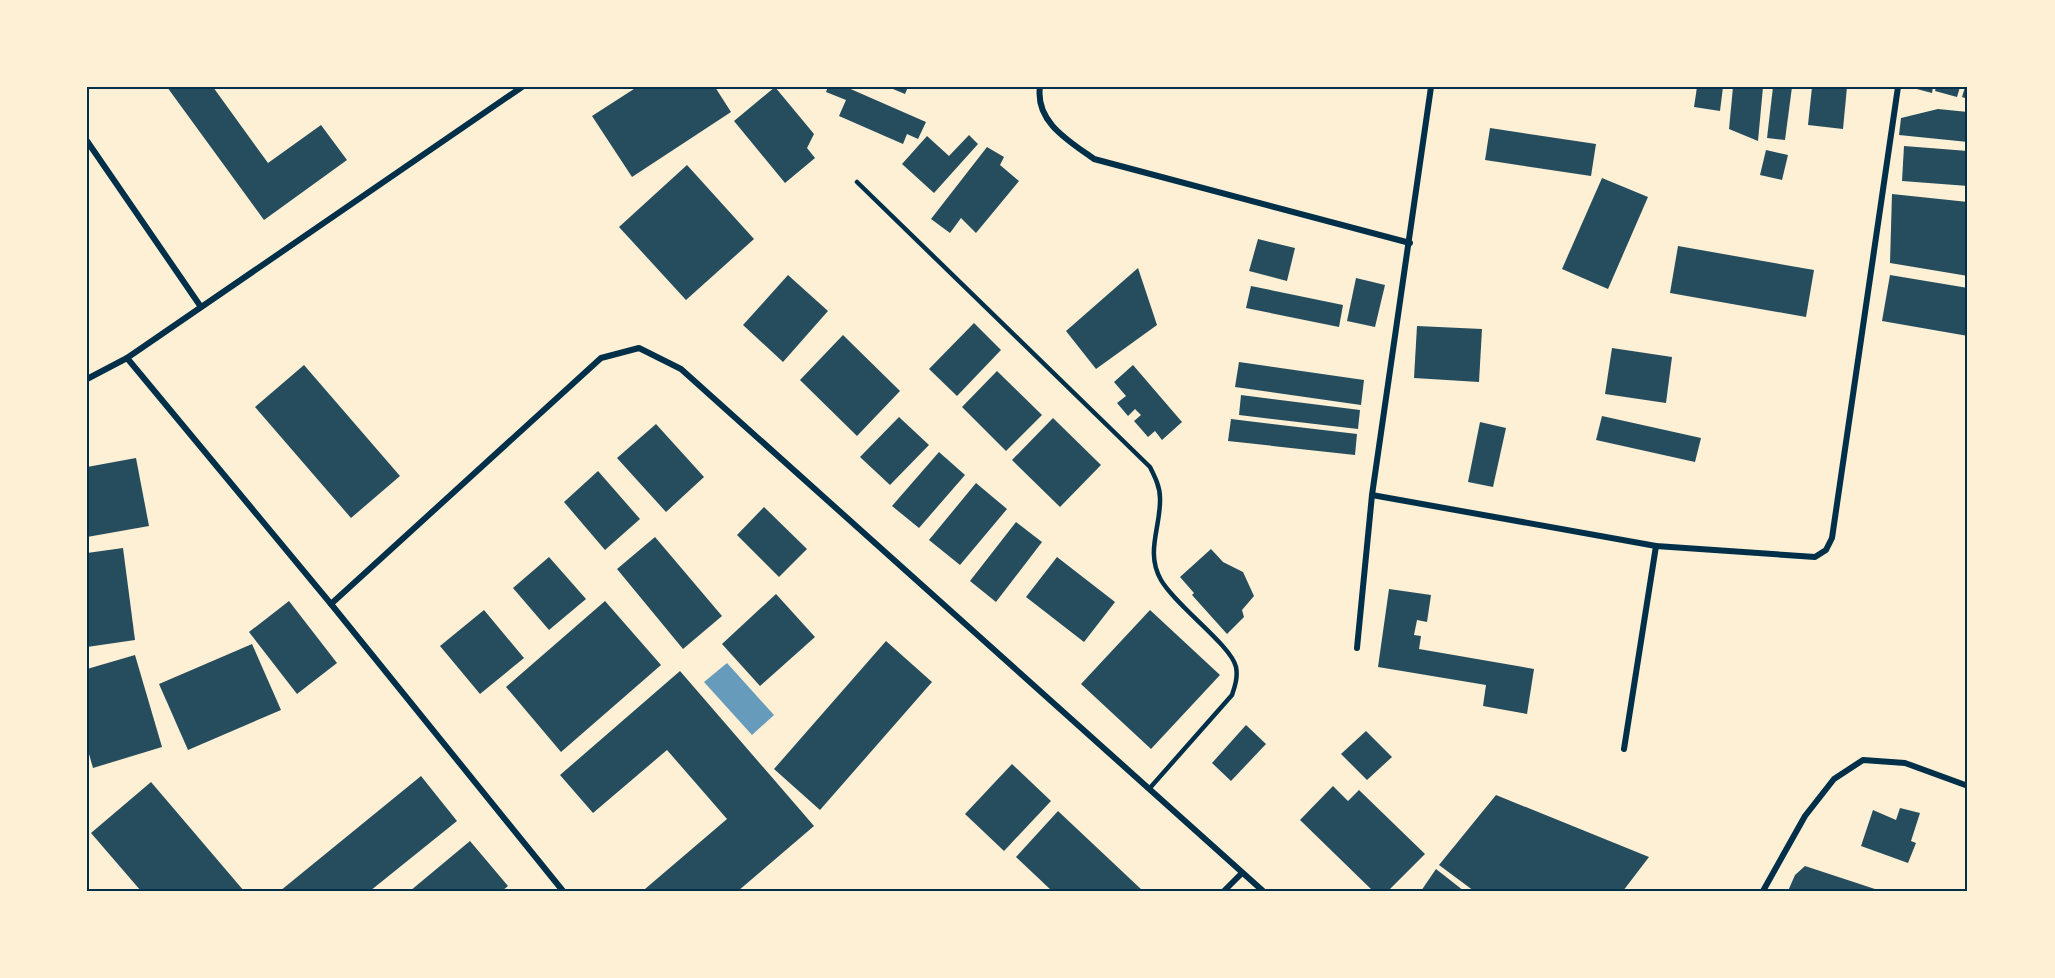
<svg xmlns="http://www.w3.org/2000/svg" width="2055" height="978" font-family="Mulish,sans-serif">
<style>
.water{fill:#669bbc}
.building{fill:#264d5e}
.lines{fill:none;stroke-linecap:round;stroke-linejoin:round}
.service{stroke:#003049;stroke-width:4.5}
.minor{stroke:#003049;stroke-width:6}
.neatline{fill:none;stroke:#003049;stroke-width:2}
</style>
<rect width="100%" height="100%" fill="#fdf0d5"/>
<!-- water -->
<path class="water" d="M727,663L774,715L752,735L704,682Z"/>
<!-- building -->
<g class="building">
<path d="M167,87H213L268,163L321,125L347,160L264,220Z"/>
<path d="M637,87H715L731,112L632,177L592,116Z"/>
<path d="M775,87L814,134L807,148L815,158L785,183L734,121Z"/>
<path d="M828,87H846L926,122L918,139L907,134L903,144L839,116L846,100L826,92Z"/>
<path d="M888,87H908L905,94Z"/>
<path d="M1697,87H1723L1720,111L1694,107Z"/>
<path d="M1733,87H1763L1758,141L1729,129Z"/>
<path d="M1773,87H1792L1785,140L1767,138Z"/>
<path d="M1812,87H1847L1843,129L1808,125Z"/>
<path d="M1909,87H1933L1932,93Z"/>
<path d="M1936,87H1960L1957,97L1935,91Z"/>
<path d="M1965,87H1968V99L1962,97Z"/>
<path d="M1938,109L1968,112V142L1899,135L1901,118Z"/>
<path d="M1490,128L1596,144L1591,176L1485,160Z"/>
<path d="M969,135L978,144L934,193L902,164L927,136L949,156Z"/>
<path d="M1904,146L1968,151V186L1902,181Z"/>
<path d="M987,147L1004,157L1000,165L1019,181L976,233L961,218L950,233L931,219Z"/>
<path d="M1766,150L1788,155L1782,180L1760,175Z"/>
<path d="M687,165L754,239L686,300L619,227Z"/>
<path d="M1602,178L1648,197L1608,289L1562,269Z"/>
<path d="M1892,194L1968,202V276L1890,263Z"/>
<path d="M1258,239L1295,248L1287,281L1249,271Z"/>
<path d="M1678,246L1814,270L1806,317L1670,293Z"/>
<path d="M1138,268L1157,325L1096,369L1066,331Z"/>
<path d="M788,275L828,311L783,362L743,325Z"/>
<path d="M1890,275L1968,288V336L1882,321Z"/>
<path d="M1356,278L1385,285L1375,327L1347,321Z"/>
<path d="M1251,286L1343,305L1339,327L1246,308Z"/>
<path d="M974,323L1001,350L957,396L929,369Z"/>
<path d="M1417,326L1482,329L1479,382L1414,378Z"/>
<path d="M843,335L900,391L857,436L800,380Z"/>
<path d="M1612,348L1672,357L1666,403L1605,394Z"/>
<path d="M1239,362L1364,380L1361,405L1235,387Z"/>
<path d="M304,365L400,476L351,518L255,407Z"/>
<path d="M1133,365L1182,422L1162,440L1155,431L1148,437L1134,421L1141,415L1135,409L1128,416L1117,403L1126,396L1114,382Z"/>
<path d="M997,371L1042,415L1006,451L962,407Z"/>
<path d="M1241,395L1360,410L1358,429L1239,415Z"/>
<path d="M1602,416L1701,438L1695,462L1596,440Z"/>
<path d="M899,417L929,445L890,485L860,457Z"/>
<path d="M1053,418L1101,465L1060,507L1012,460Z"/>
<path d="M1231,419L1357,434L1355,455L1228,441Z"/>
<path d="M1480,422L1506,428L1493,487L1468,482Z"/>
<path d="M656,424L704,477L666,512L617,458Z"/>
<path d="M939,452L965,475L919,528L892,506Z"/>
<path d="M136,458L149,526L87,537V467Z"/>
<path d="M598,471L640,519L605,550L564,502Z"/>
<path d="M976,483L1007,509L960,565L929,540Z"/>
<path d="M764,507L807,549L779,577L737,535Z"/>
<path d="M1016,522L1042,542L996,602L970,581Z"/>
<path d="M655,537L722,616L683,649L617,569Z"/>
<path d="M123,548L135,640L87,647V553Z"/>
<path d="M1211,549L1223,562L1243,572L1254,596L1242,610L1244,617L1227,634L1192,595L1194,593L1180,577Z"/>
<path d="M549,557L586,599L549,630L513,588Z"/>
<path d="M1057,557L1115,602L1084,642L1026,597Z"/>
<path d="M1389,589L1431,595L1427,622L1417,620L1414,635L1421,636L1419,649L1534,669L1527,714L1483,706L1486,685L1378,667Z"/>
<path d="M776,594L815,637L760,686L722,644Z"/>
<path d="M289,601L337,663L297,694L249,632Z"/>
<path d="M605,601L661,665L561,752L506,687Z"/>
<path d="M484,610L524,658L480,694L440,646Z"/>
<path d="M1150,610L1220,675L1151,749L1081,684Z"/>
<path d="M886,641L932,682L820,810L774,769Z"/>
<path d="M252,644L281,710L188,750L159,684Z"/>
<path d="M135,655L162,747L93,768L87,747V669Z"/>
<path d="M680,671L814,826L738,891H646L645,889L727,819L667,750L593,813L560,775Z"/>
<path d="M1246,725L1266,744L1231,781L1212,763Z"/>
<path d="M1366,731L1392,757L1367,780L1341,754Z"/>
<path d="M1012,764L1051,801L1004,851L965,814Z"/>
<path d="M421,776L457,821L370,891H280Z"/>
<path d="M151,782L244,891H141L91,833Z"/>
<path d="M1333,786L1348,801L1359,790L1425,854L1388,891H1373L1300,820Z"/>
<path d="M1496,795L1649,857L1623,891H1474L1439,865Z"/>
<path d="M1900,808L1920,813L1911,841L1916,843L1908,863L1861,846L1873,810L1896,820Z"/>
<path d="M1058,811L1143,891H1052L1016,857Z"/>
<path d="M470,841L508,886L502,891H410Z"/>
<path d="M1805,866L1881,891H1788L1795,875Z"/>
<path d="M1436,869L1464,891H1421Z"/>
</g>
<g class="lines">
<!-- service -->
<path class="service" d="M857,182L1150,467C1155,477 1160,487 1160,498C1161,527 1145,552 1161,580C1176,606 1231,645 1236,667C1238,677 1235,686 1232,695L1149,789"/>
<!-- minor -->
<g class="minor">
<path d="M1040,87C1035,122 1069,141 1094,159L1410,243"/>
<path d="M87,141L201,307"/>
<path d="M127,358L331,604L563,891"/>
<path d="M87,379L127,358L522,87"/>
<path d="M1372,495L1656,546L1815,557L1826,550L1832,538L1898,87"/>
<path d="M331,604L601,358L639,348L681,369L1263,891"/>
<path d="M1357,648L1372,495L1431,87"/>
<path d="M1624,749L1656,546"/>
<path d="M1224,891L1242,873"/>
<path d="M1763,891L1805,816L1834,779L1863,760L1905,763L1968,786"/>
</g>
</g>
<!-- border -->
<rect width="2055" height="978" fill="none" stroke="#fdf0d5" stroke-width="177"/>
<rect x="88" y="88" width="1878" height="802" class="neatline"/>
</svg>
